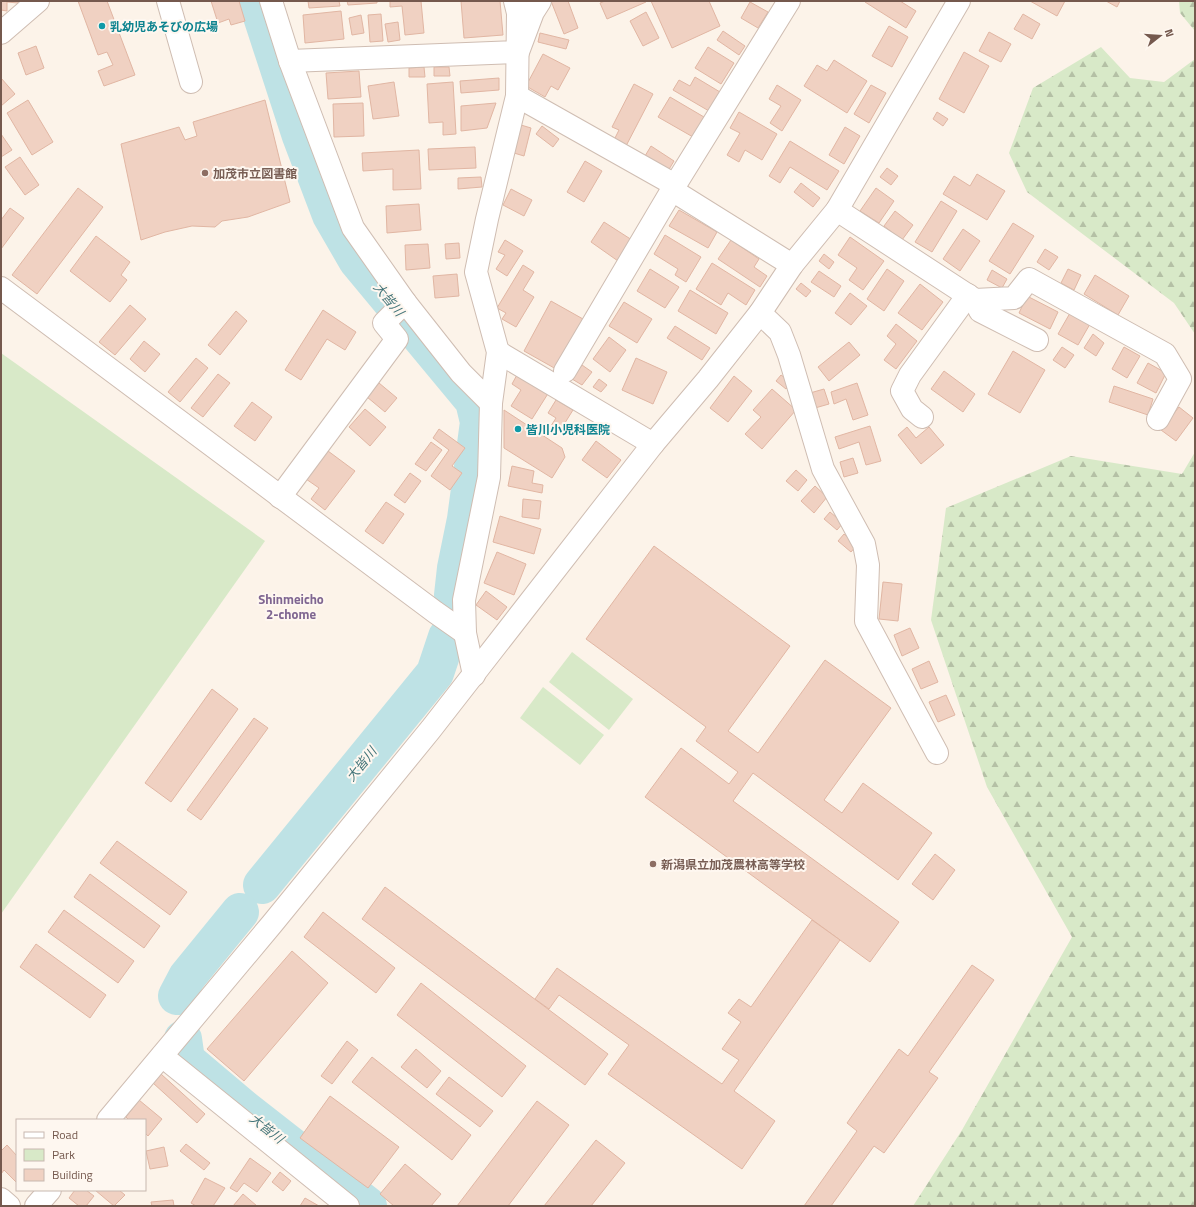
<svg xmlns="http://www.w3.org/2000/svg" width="1196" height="1207" font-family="'Titillium Web','Noto Sans JP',sans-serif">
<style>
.forest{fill:url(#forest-firs)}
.park{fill:#d8e9c8}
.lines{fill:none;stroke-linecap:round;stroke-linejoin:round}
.river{stroke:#bee2e5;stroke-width:38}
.building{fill:#f0d1c2;stroke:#e1b6a3}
.minor-casing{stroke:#cfbdb2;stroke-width:24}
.minor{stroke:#fff;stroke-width:22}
.culture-dot{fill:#0f9aa8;stroke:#fef7f0;stroke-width:1.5}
.education-dot{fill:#8d6e63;stroke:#fef7f0;stroke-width:1.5}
.labels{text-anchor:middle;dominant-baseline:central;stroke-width:4;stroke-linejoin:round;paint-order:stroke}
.culture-label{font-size:12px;font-weight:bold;fill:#0d838f;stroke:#fef7f0;text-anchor:start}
.education-label{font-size:12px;font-weight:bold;fill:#785e54;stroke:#fef7f0;text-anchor:start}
.water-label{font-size:13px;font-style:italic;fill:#427479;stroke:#fef7f0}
.neighbourhood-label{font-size:13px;font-weight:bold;fill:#7f6691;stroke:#fef7f0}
</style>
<defs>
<pattern id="forest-firs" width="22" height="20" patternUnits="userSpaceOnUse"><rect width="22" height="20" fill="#d8e9c8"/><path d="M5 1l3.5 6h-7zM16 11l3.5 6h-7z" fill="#b4c0a5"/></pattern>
</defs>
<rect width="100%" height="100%" fill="#fcf3e9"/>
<!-- forest -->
<g class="forest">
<path d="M1179,1H1195V31L1180,13Z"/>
<path d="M1101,47L1130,78L1164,82L1195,59V334L1174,303L1027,192L1009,153L1033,88Z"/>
<path d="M1195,452V1206H913L962,1130L1072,937L987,787L931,620L946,508L1071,456L1182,474Z"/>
</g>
<!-- park -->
<g class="park">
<path d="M1,353L265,541L1,914Z"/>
<path d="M572,652L633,699L609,730L549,682Z"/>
<path d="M543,687L604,735L580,765L520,718Z"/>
</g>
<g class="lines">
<!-- river -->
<g class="river">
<path d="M257,1L301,136L331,215L357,260L474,401L479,422L466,519L456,568L453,595"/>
<path d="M262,885L435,673L447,637"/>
<path d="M177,996L187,977L240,912"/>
<path d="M183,1039L186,1060L244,1109L368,1206"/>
</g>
</g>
<!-- building -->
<g class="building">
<path d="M1,1H18V3L7,2V11L1,10Z"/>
<path d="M78,1H107L135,75L104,86L98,71L113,65L107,52L98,55Z"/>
<path d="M211,1H239L245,21L231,25L229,19L218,23Z"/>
<path d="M308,1H339L340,6L309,8Z"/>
<path d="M347,1H377V3L348,5Z"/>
<path d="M390,1H421L424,33L405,35L402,6L390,7Z"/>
<path d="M461,1H500L503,35L464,38Z"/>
<path d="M551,1H568L578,28L564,34Z"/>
<path d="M605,1H646V2L607,19L600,3Z"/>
<path d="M651,1H709L720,26L672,48Z"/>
<path d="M866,1H900L916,11L906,28L865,2Z"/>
<path d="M1030,1H1065L1057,16Z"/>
<path d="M1106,1H1120L1117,7Z"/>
<path d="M750,2L768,12L758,28L741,18Z"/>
<path d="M341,11L344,39L305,43L303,15Z"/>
<path d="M646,12L659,38L643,46L630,21Z"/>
<path d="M381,14L383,41L370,42L368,15Z"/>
<path d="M1023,14L1040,24L1032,39L1014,29Z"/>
<path d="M361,15L364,33L352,35L349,18Z"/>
<path d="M398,22L400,40L388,42L385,24Z"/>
<path d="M889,26L908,37L892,67L872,56Z"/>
<path d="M723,31L745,46L739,55L717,40Z"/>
<path d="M989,32L1011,44L1001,62L979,51Z"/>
<path d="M540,33L569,40L566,49L538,42Z"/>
<path d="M36,46L44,68L26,75L18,53Z"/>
<path d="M708,47L734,63L721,84L695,68Z"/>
<path d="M964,52L989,66L964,113L939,99Z"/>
<path d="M543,54L570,68L558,90L551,86L545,97L526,86Z"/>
<path d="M834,60L867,81L847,113L804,86L817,65L827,71Z"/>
<path d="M424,67L425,77H409V68Z"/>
<path d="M434,67H449L450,76H434Z"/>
<path d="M359,71L361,97L328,99L326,73Z"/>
<path d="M695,77L720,92L709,111L673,90L679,80L690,86Z"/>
<path d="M1,78L15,94L1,106Z"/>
<path d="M499,78V90L461,93L460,81Z"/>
<path d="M394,82L399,116L373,119L368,86Z"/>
<path d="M453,82L456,134L443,135V122L429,123L427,84Z"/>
<path d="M634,84L653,94L626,146L614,140L619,130L612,127Z"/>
<path d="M777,85L801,100L782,131L770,123L781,106L769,99Z"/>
<path d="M871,85L886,93L869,123L854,114Z"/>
<path d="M670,97L704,117L693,137L658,117Z"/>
<path d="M28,100L53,142L32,155L7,113Z"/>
<path d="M265,100L290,202L248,217L222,221L215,227L192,226L165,232L141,240L121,144L179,127L185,140L197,136L193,122Z"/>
<path d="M363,103L364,136L334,137L333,104Z"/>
<path d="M496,103L487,128L461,131V106Z"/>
<path d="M739,112L777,134L762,160L745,150L739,162L727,155L740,133L730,128Z"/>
<path d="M937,112L948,119L943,126L933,119Z"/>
<path d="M521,125L531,128L524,156L514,153Z"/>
<path d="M542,126L559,139L553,147L536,134Z"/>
<path d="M845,127L860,136L844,164L829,155Z"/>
<path d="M1,134L12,150L1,157Z"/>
<path d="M790,141L839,171L827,190L790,167L780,183L769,176Z"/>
<path d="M651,146L674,161L668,171L645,156Z"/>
<path d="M475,147L476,168L429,170L428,149Z"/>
<path d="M419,150L421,189L393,190V169L363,171L362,153Z"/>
<path d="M20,157L39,185L25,195L5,167Z"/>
<path d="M585,161L602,171L584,202L567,192Z"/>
<path d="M887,168L898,176L891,185L880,177Z"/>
<path d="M977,174L1005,191L987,220L943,194L954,176L970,186Z"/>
<path d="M481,177L482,187L458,189V178Z"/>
<path d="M801,183L820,198L813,207L794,192Z"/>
<path d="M78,188L103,207L37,294L12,275Z"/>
<path d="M876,188L894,201L879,223L860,211Z"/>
<path d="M511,189L532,200L524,216L503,205Z"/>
<path d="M941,201L957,211L932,252L915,242Z"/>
<path d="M419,204L421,230L387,233L386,206Z"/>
<path d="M10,208L24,218L1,249V220Z"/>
<path d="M679,210L717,232L708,248L669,226Z"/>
<path d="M895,211L913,225L902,240L884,226Z"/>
<path d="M604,222L632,240L618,261L591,242Z"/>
<path d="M1013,223L1034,236L1010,274L989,261Z"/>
<path d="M963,229L980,241L960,271L943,259Z"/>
<path d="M665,235L701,257L686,282L675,275L678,269L654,254Z"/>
<path d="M96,236L130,262L121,275L127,280L110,302L70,271Z"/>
<path d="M850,237L884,261L863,290L849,280L857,268L838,255Z"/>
<path d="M505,240L523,251L507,276L496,269L505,255L498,252Z"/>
<path d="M731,240L759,259L754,267L767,276L760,287L718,259Z"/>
<path d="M459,243L460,258L446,259L445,244Z"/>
<path d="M428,244L430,268L406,270L405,245Z"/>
<path d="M1045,249L1058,257L1049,270L1037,262Z"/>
<path d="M824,254L834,262L829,269L819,261Z"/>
<path d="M712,263L755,290L746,305L728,293L721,305L696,289Z"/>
<path d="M523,265L534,272L523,290L534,297L516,327L502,319L506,313L497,308Z"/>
<path d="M650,269L679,287L665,308L637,291Z"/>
<path d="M887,269L904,281L884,311L867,299Z"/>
<path d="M1068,269L1081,275L1074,290L1061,283Z"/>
<path d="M992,270L1007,279L1002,288L987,280Z"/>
<path d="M819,271L841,286L834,297L811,282Z"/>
<path d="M457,274L459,296L435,298L433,276Z"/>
<path d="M1095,275L1129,296L1118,315L1084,294Z"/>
<path d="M801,283L811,291L806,297L796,289Z"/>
<path d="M920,284L943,302L922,330L898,313Z"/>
<path d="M690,290L728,313L716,334L678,311Z"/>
<path d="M850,293L867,306L851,325L835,313Z"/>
<path d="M1027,296L1058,312L1050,329L1019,313Z"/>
<path d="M551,301L583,319L556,369L524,351Z"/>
<path d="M624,302L652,319L637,343L609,326Z"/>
<path d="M130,305L146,319L115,355L99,342Z"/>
<path d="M323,310L356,332L345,350L327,339L301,380L285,370Z"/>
<path d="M236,311L247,321L220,355L208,345Z"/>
<path d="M1070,313L1090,324L1078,345L1058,334Z"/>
<path d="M896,324L917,341L896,369L884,360L896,344L887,336Z"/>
<path d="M675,326L710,348L702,360L667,338Z"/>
<path d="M1093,334L1104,343L1096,356L1084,348Z"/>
<path d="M609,337L626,350L610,372L593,359Z"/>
<path d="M144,341L160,354L145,372L130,359Z"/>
<path d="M849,342L860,355L829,381L818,367Z"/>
<path d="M1062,347L1074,355L1065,368L1053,360Z"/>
<path d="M1124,347L1140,356L1127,378L1112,369Z"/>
<path d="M1013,351L1045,370L1020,413L988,394Z"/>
<path d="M196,358L208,368L180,402L168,392Z"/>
<path d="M636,358L667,372L653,404L622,390Z"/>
<path d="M1148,363L1166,373L1156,393L1137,383Z"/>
<path d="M582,365L592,372L582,385L572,379Z"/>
<path d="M944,371L975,394L963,412L931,389Z"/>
<path d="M518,373L549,392L532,419L511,406L521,390L512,384Z"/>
<path d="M218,374L230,383L203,417L191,408Z"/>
<path d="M781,375L791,382L786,389L776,381Z"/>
<path d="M734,376L752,391L728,422L710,408Z"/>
<path d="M599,379L607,385L601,392L593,387Z"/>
<path d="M379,383L397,398L385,412L367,397Z"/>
<path d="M857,383L868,415L853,420L846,399L834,404L831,392Z"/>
<path d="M1114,386L1153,399L1148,415L1109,402Z"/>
<path d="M772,389L796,410L762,449L745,434L761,417L753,410Z"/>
<path d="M824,389L829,404L815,408L810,393Z"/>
<path d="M556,400L573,410L558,434L549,429L556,418L548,413Z"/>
<path d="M252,402L272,417L255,441L234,426Z"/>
<path d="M1179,407L1193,418L1176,441L1161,430Z"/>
<path d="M365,409L386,427L370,446L349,427Z"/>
<path d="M504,410L562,448L565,457L552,478L504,448Z"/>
<path d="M870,426L881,461L866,465L859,442L839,449L835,437Z"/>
<path d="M907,427L916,438L929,427L944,445L921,464L898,435Z"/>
<path d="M439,429L465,448L452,466L462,473L450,490L431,476L449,450L433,438Z"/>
<path d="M596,441L621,460L607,478L582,460Z"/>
<path d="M431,442L442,450L426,471L415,464Z"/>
<path d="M328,451L355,471L325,510L311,499L319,488L306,479Z"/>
<path d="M853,458L858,473L844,477L840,462Z"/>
<path d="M512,466L534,471L532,483L543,485L542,493L508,486Z"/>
<path d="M796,470L807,480L798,491L786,481Z"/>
<path d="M410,473L421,481L405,503L394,495Z"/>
<path d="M815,486L827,497L814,513L801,501Z"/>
<path d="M523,499L541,501L539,519L522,517Z"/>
<path d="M386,502L404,514L383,544L365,531Z"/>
<path d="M830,512L843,523L837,530L824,519Z"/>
<path d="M500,516L541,529L534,554L493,542Z"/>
<path d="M844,534L857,545L851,552L838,541Z"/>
<path d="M654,546L790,646L728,731L758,753L825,660L891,708L824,800L842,813L863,783L932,833L898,880L753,773L733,801L899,922L870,962L645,797L681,748L729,784L738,772L696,741L706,727L586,639Z"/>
<path d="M497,552L526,564L514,595L484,583Z"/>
<path d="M883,582L902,584L898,621L879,619Z"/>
<path d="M486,591L507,607L497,620L476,605Z"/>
<path d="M910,628L919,648L902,656L894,635Z"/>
<path d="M929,661L938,682L921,689L912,669Z"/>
<path d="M212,689L238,709L171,802L145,783Z"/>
<path d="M946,695L955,715L938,722L929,702Z"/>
<path d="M254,718L268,728L201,820L187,810Z"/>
<path d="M117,841L187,892L170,915L100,863Z"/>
<path d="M935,854L955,870L933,900L912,884Z"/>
<path d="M90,874L160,926L144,948L74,897Z"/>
<path d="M385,887L608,1054L585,1085L362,919Z"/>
<path d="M64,910L134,961L118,983L48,932Z"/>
<path d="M323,912L395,968L376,993L304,937Z"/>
<path d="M812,920L840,940L734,1091L775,1121L742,1169L608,1074L629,1045L559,995L549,1009L535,999L557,968L722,1084L739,1060L722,1049L741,1022L728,1013L739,999L751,1007Z"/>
<path d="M36,944L106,995L90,1018L20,967Z"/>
<path d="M292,951L328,983L244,1081L207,1049Z"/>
<path d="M972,965L994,980L929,1072L938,1078L884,1153L874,1146L831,1206H804L857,1131L847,1123L899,1049L908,1056Z"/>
<path d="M421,983L526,1066L502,1097L397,1015Z"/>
<path d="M347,1041L358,1050L332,1084L321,1076Z"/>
<path d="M416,1049L441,1071L427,1088L401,1067Z"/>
<path d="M372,1057L471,1135L452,1160L352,1082Z"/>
<path d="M161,1074L205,1114L197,1123L153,1083Z"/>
<path d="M449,1077L493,1111L480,1127L436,1094Z"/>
<path d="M330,1096L399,1147L368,1188L300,1138Z"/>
<path d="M139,1100L162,1119L148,1136L145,1133V1120H129L126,1117Z"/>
<path d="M537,1101L569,1125L508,1206H457Z"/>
<path d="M596,1140L625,1163L591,1206H544Z"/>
<path d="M186,1144L210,1163L204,1170L180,1151Z"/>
<path d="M7,1145L17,1156V1183L4,1170L1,1174V1151Z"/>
<path d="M164,1147L168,1166L150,1169L146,1151Z"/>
<path d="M250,1158L271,1173L257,1192L244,1183L237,1192L230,1188Z"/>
<path d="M405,1164L441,1194L431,1206H394L380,1194Z"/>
<path d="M280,1172L291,1181L283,1191L272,1182Z"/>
<path d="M205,1178L225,1188L213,1206H196L191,1203Z"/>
<path d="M75,1190H86L94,1196L86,1206H79L69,1198Z"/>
<path d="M95,1190H119L125,1195L114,1206Z"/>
<path d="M243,1194L257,1206H233Z"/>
<path d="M305,1198L319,1206H300Z"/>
<path d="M173,1200L174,1206H152L151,1202Z"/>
</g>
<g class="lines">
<defs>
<g id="minor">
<path d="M168,1L191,82"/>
<path d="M271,1L290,61L353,228L405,302L461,373L491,403"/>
<path d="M1,33L38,1"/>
<path d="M290,61L518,52L533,12L540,1"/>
<path d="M517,96L675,185"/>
<path d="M672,190L792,265"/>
<path d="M837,210L975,300L1014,298L1029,279L1165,354L1180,379L1158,419"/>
<path d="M1,288L435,612L465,633"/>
<path d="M975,300L980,311L1037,340"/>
<path d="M760,313L780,332L789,355L823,469L864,544L868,565L866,621L937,753"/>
<path d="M498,352L653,444"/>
<path d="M565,371L672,190L789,1"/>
<path d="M922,417L912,409L902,391L910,375L968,295"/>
<path d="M280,497L397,339L384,323L405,302"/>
<path d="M474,675L465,633L464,600L489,477L491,403L498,352L476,272L487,219L517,96L518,13L515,1"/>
<path d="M162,1056L348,1206"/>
<path d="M108,1120L272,924L431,729L653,444L708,379L760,313L792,265L837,210L959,1"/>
<path d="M1,1199L9,1206"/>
<path d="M36,1206L50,1190"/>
</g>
</defs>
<!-- minor casing -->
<use href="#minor" class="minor-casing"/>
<!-- minor -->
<use href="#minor" class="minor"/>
</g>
<!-- markers -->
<g class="culture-dot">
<circle cx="102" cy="26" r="4"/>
<circle cx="518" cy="429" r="4"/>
</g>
<g class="education-dot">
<circle cx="205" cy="173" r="4"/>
<circle cx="653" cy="864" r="4"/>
</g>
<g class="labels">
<!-- culture labels -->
<g class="culture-label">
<text x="110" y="26">乳幼児あそびの広場</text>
<text x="526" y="429">皆川小児科医院</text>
</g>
<!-- education labels -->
<g class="education-label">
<text x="213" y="173">加茂市立図書館</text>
<text x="661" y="864">新潟県立加茂農林高等学校</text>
</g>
<!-- water labels -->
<g class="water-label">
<text transform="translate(389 299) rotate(50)">大皆川</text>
<text transform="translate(361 764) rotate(-51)">大皆川</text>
<text transform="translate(267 1128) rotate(38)">大皆川</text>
</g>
<!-- neighbourhood labels -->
<g class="neighbourhood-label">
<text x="291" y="599">Shinmeicho<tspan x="291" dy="15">2-chome</tspan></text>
</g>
</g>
<!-- border -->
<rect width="1196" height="1207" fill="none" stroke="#75594e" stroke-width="4"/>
<!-- legend -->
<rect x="16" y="1119" width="130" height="72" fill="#fef7f0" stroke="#c7b8af"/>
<rect x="24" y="1132" width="20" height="6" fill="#ffffff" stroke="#c7b8af"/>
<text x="52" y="1139" font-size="12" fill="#75594e">Road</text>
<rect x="24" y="1149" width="20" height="12" fill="#d8e9c8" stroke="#c7b8af"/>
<text x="52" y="1159" font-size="12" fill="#75594e">Park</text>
<rect x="24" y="1169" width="20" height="12" fill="#f0d1c2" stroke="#c7b8af"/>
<text x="52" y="1179" font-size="12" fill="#75594e">Building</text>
<!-- north arrow -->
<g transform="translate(1160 36) rotate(73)" stroke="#fef7f0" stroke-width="3" paint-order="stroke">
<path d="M0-3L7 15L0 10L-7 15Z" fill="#75594e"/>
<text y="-6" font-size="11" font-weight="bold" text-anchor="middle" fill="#75594e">N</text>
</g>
</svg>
